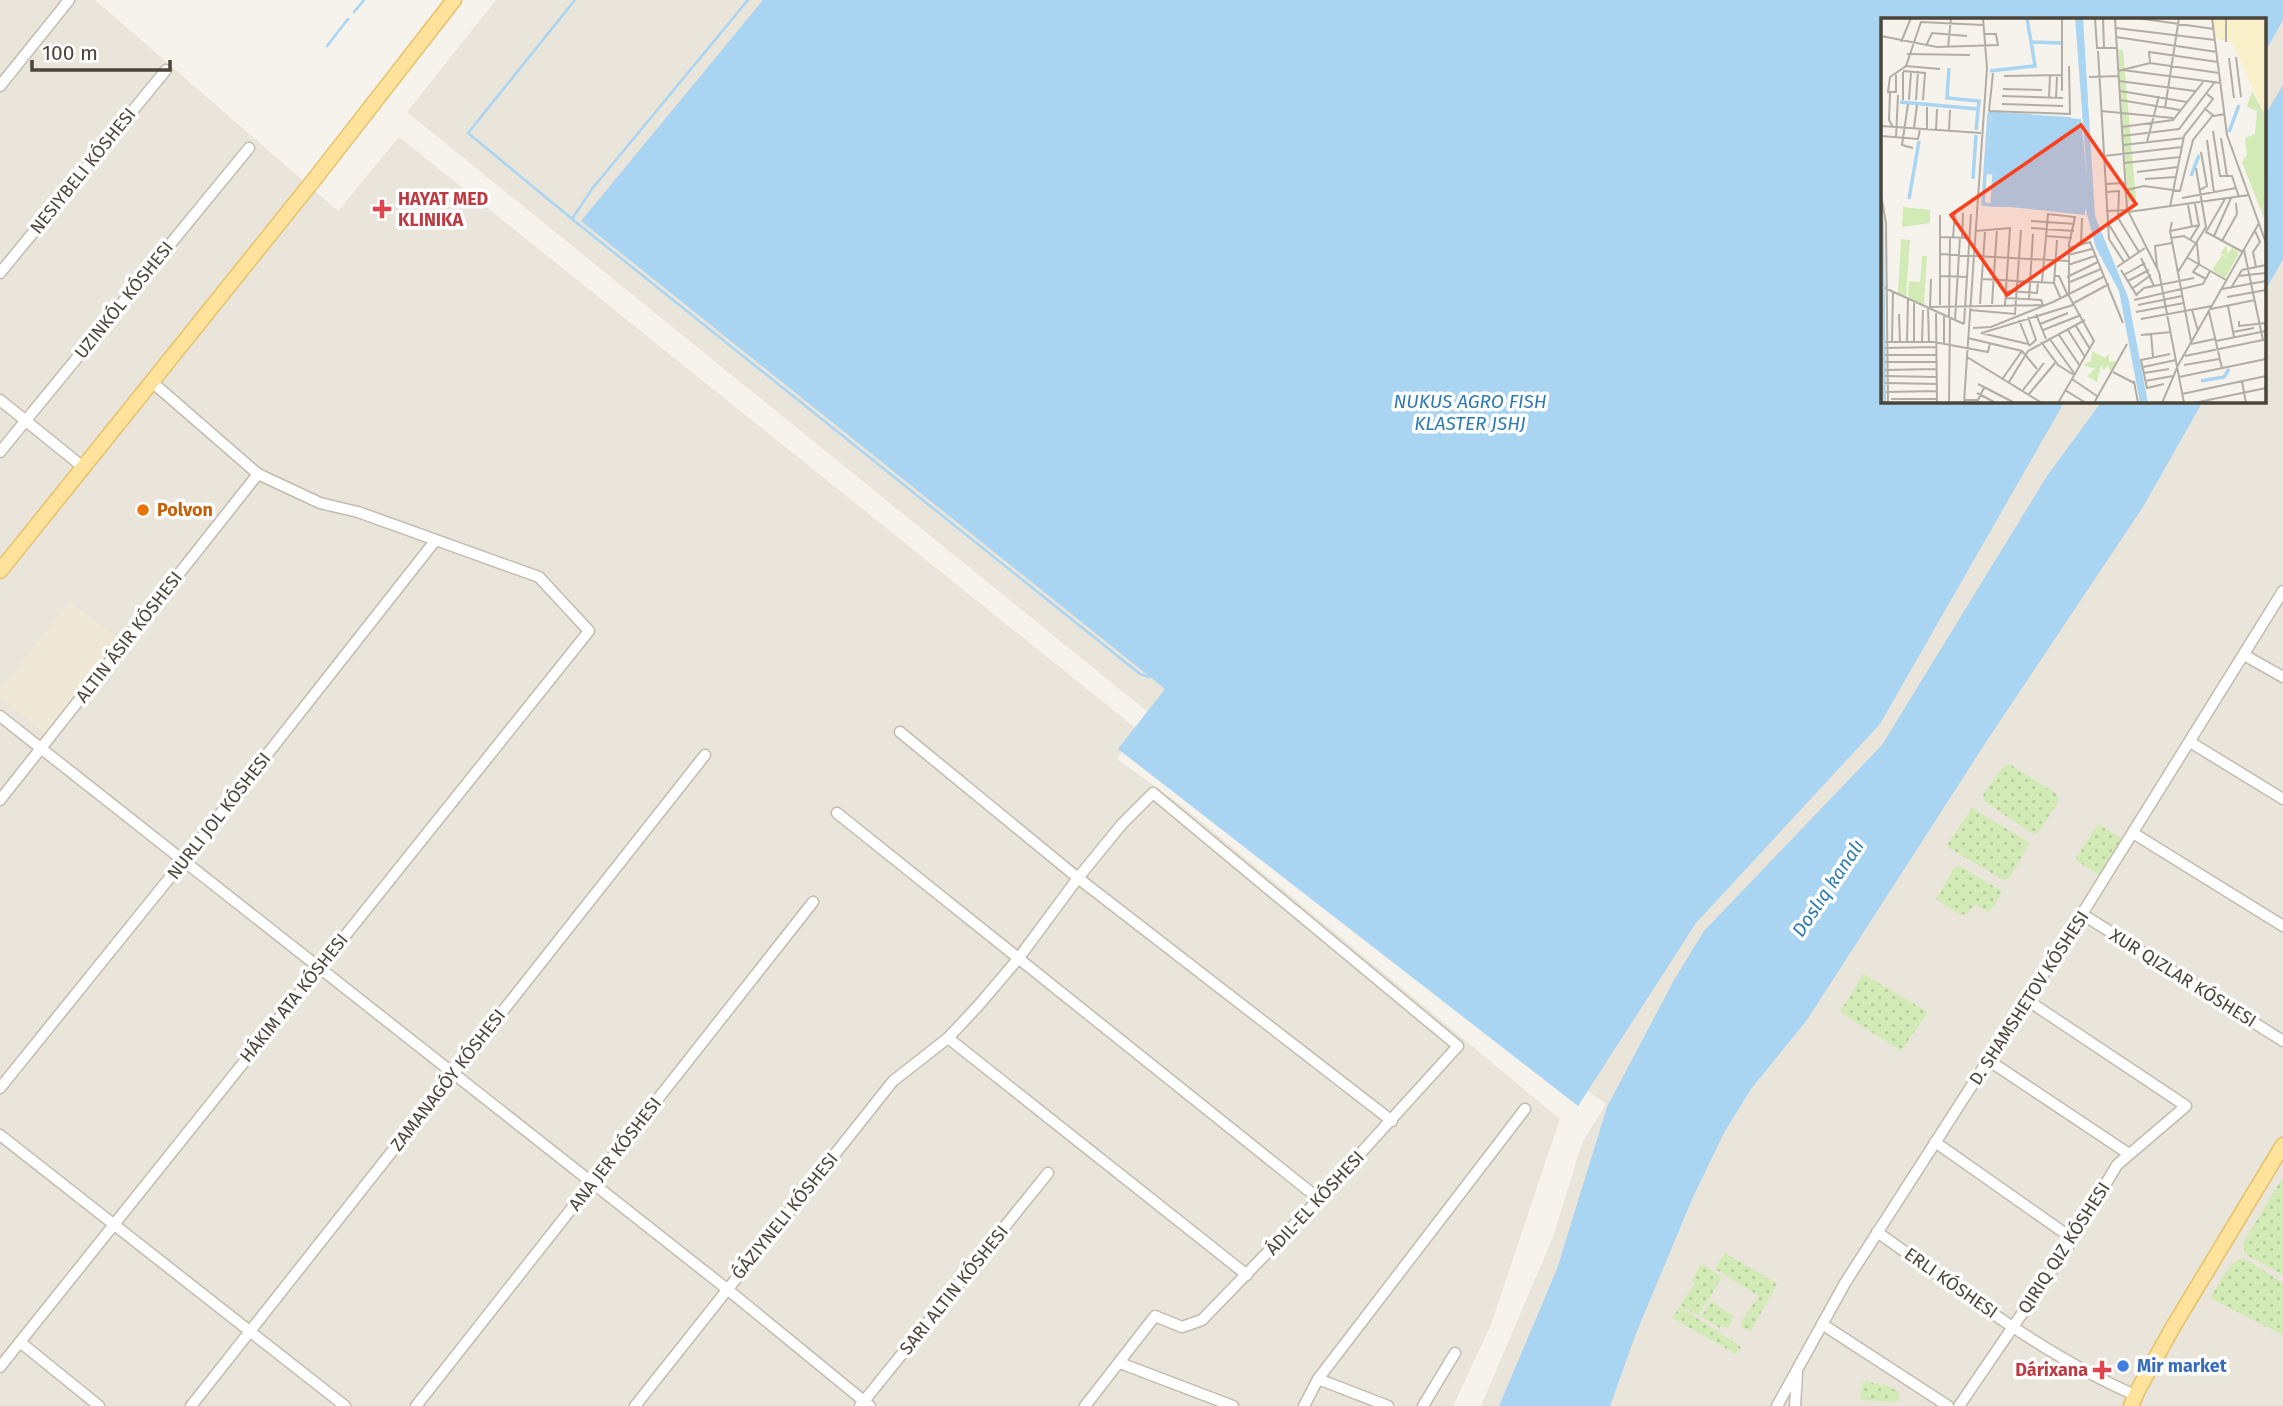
<svg xmlns="http://www.w3.org/2000/svg" width="2283" height="1406" font-family="'Fira Sans',sans-serif">
<style>
.residential{fill:#eae5da;fill-rule:evenodd}
.education{fill:#efe8d6}
.grass{fill:url(#grass-dots)}
.water{fill:#a9d4f2}
.lines{fill:none;stroke-linecap:round;stroke-linejoin:round}
.stream{stroke:#a9d4f2;stroke-width:2.5}
.minor-casing{stroke:#c2bbae;stroke-width:13}
.major-casing{stroke:#e6c16a;stroke-width:17}
.minor{stroke:#fff;stroke-width:10}
.major{stroke:#ffe39c;stroke-width:14}
.health-dot{fill:#e0444e;stroke:#fff;stroke-width:2.5}
.food-dot{fill:#e8710a;stroke:#fff;stroke-width:2.5}
.shop-dot{fill:#3f7fe0;stroke:#fff;stroke-width:2.5}
.labels{text-anchor:middle;dominant-baseline:central;stroke-width:7;stroke-linejoin:round;paint-order:stroke}
.street-label{font-size:18px;fill:#4b4439;stroke:#fff}
.health-label{font-size:18px;font-weight:bold;fill:#be3a42;stroke:#fff;text-anchor:start}
.food-label{font-size:18px;font-weight:bold;fill:#c56008;stroke:#fff;text-anchor:start}
.shop-label{font-size:18px;font-weight:bold;fill:#366cbe;stroke:#fff;text-anchor:start}
.water-label{font-size:19px;font-style:italic;fill:#2e7ab2;stroke:#fff}
.inset-river{fill:none;stroke:#a9d4f2;stroke-width:3.5}
.inset-road{fill:none;stroke:#b2ada4;stroke-width:2}
.view{fill:#fc3f1d;fill-opacity:0.15;stroke:#fc3f1d;stroke-width:3.5}
.inset-edge{fill:none;stroke:#4b4439;stroke-width:3.5}
</style>
<defs>
<pattern id="grass-dots" width="8" height="8" patternUnits="userSpaceOnUse" patternTransform="scale(1.75)"><rect width="8" height="8" fill="#d2eab5"/><path d="M2 2h.1M6 6h.1" fill="none" stroke="#b6ca9c" stroke-width="1.8" stroke-linecap="round"/></pattern>
</defs>
<rect width="100%" height="100%" fill="#f6f3ec"/>
<!-- residential -->
<g class="residential">
<path d="M0,0H95L338,211L399,137L1138,730L1117,759L1185,808L1560,1119L1490,1327L1453,1406H0Z"/>
<path d="M496,0H2283V1406H1481L1553,1237L1582,1143L1606,1104L1452,993L1154,717L407,112ZM1882,19H2264V401H1882Z"/>
</g>
<!-- education -->
<path class="education" d="M69,602L120,639L45,734L0,697V690Z"/>
<!-- grass -->
<g class="grass">
<path d="M2009,764L2057,794L2058,802L2037,834L2030,832L1984,801L1983,795L2002,768Z"/>
<path d="M1972,808L2030,843L2010,877L2005,881L1949,848L1947,845Z"/>
<path d="M2098,824L2122,839V842L2099,875L2077,861L2076,858Z"/>
<path d="M1960,866L2000,890L2001,894L1991,910L1988,912L1975,905L1967,913L1961,915L1936,899L1955,867Z"/>
<path d="M1863,974L1928,1012L1901,1051L1840,1012Z"/>
<path d="M2283,1177V1275L2245,1254L2243,1243Z"/>
<path d="M1725,1253L1777,1284L1750,1332L1741,1326V1322L1759,1296L1715,1269Z"/>
<path d="M2243,1258L2283,1283V1335L2210,1298C2219,1284 2227,1263 2243,1258Z"/>
<path d="M1701,1264L1722,1277L1698,1316L1680,1305L1695,1283L1692,1280Z"/>
<path d="M1711,1301L1734,1316L1728,1328L1721,1326L1720,1328L1701,1317Z"/>
<path d="M1680,1307L1741,1347L1736,1354L1672,1318Z"/>
<path d="M1863,1381L1888,1386L1899,1392L1898,1402L1863,1400L1860,1398Z"/>
</g>
<!-- water -->
<g class="water">
<path d="M763,0H2283V20L2264,54V19H1882V401H2065L1880,724L1696,923L1578,1106L1118,749L1165,689L581,221Z"/>
<path d="M2283,85V259L2264,293V117Z"/>
<path d="M2102,401H2203L2143,507L1988,739L1807,1020L1751,1089L1725,1131L1693,1197L1635,1336L1610,1406H1499L1557,1269L1607,1107L1674,980L1704,931L1882,745L2047,476Z"/>
</g>
<g class="lines">
<!-- stream -->
<g class="stream">
<path d="M748,0L592,189L572,219L1140,674L1149,677"/>
<path d="M354,12L364,0"/>
<path d="M327,46L348,19"/>
<path d="M571,218L468,133L575,0"/>
</g>
<defs>
<g id="minor">
<path d="M0,86L69,0"/>
<path d="M0,273L166,70"/>
<path d="M0,400L83,467"/>
<path d="M0,452L249,148"/>
<path d="M2244,655L2283,677"/>
<path d="M0,716L727,1289L870,1406"/>
<path d="M900,732L1078,878L1392,1121"/>
<path d="M2190,742L2283,799"/>
<path d="M0,800L258,474"/>
<path d="M837,813L1319,1199"/>
<path d="M2133,833L2283,926"/>
<path d="M2082,914L2283,1041"/>
<path d="M948,1038L1247,1275"/>
<path d="M1988,1060L2129,1154"/>
<path d="M0,1088L184,860L435,541"/>
<path d="M0,1135L345,1406"/>
<path d="M1935,1142L2073,1239"/>
<path d="M1877,1232C1960,1290 2043,1355 2135,1395"/>
<path d="M1822,1324L1948,1406"/>
<path d="M20,1342L99,1406"/>
<path d="M1120,1363L1233,1406"/>
<path d="M0,1367L589,631L539,577L358,512L320,503L258,474L152,382"/>
<path d="M1318,1379L1388,1406"/>
<path d="M191,1406L705,755"/>
<path d="M416,1406L813,902"/>
<path d="M635,1406L893,1081L948,1038L978,1006L1018,959L1078,878L1122,824L1153,793L1458,1046L1319,1199L1202,1320L1182,1327L1155,1316L1085,1406"/>
<path d="M860,1406L1048,1173"/>
<path d="M1304,1406L1318,1379L1525,1109"/>
<path d="M1423,1406L1455,1353"/>
<path d="M1777,1406L1845,1283L2082,914L2283,591"/>
<path d="M1795,1406L1797,1374"/>
<path d="M1959,1406L2073,1239L2117,1165L2186,1106L2027,1000"/>
</g>
<g id="major">
<path d="M0,571L313,181L454,0"/>
<path d="M2131,1406L2138,1390L2173,1327L2283,1145"/>
</g>
</defs>
<!-- minor casing -->
<use href="#minor" class="minor-casing"/>
<!-- major casing -->
<use href="#major" class="major-casing"/>
<!-- minor -->
<use href="#minor" class="minor"/>
<!-- major -->
<use href="#major" class="major"/>
</g>
<!-- markers -->
<g class="health-dot">
<path d="M378.5 198.5h7v7h7v7h-7v7h-7v-7h-7v-7h7z"/>
<path d="M2098.5 1359.5h7v7h7v7h-7v7h-7v-7h-7v-7h7z"/>
</g>
<circle class="food-dot" cx="143" cy="510" r="7"/>
<circle class="shop-dot" cx="2123" cy="1366" r="7"/>
<g class="labels">
<!-- street labels -->
<g class="street-label">
<text transform="translate(83 171) rotate(-51)">NESIYBELI KÓSHESI</text>
<text transform="translate(124 300) rotate(-51)">UZINKÓL KÓSHESI</text>
<text transform="translate(129 637) rotate(-52)">ALTIN ÁSIR KÓSHESI</text>
<text transform="translate(219 816) rotate(-52)">NURLI JOL KÓSHESI</text>
<text transform="translate(2183 978) rotate(32)">XUR QIZLAR KÓSHESI</text>
<text transform="translate(294 998) rotate(-51)">HÁKIM ATA KÓSHESI</text>
<text transform="translate(2029 998) rotate(-57)">D. SHAMSHETOV KÓSHESI</text>
<text transform="translate(448 1080) rotate(-52)">ZAMANAGÓY KÓSHESI</text>
<text transform="translate(615 1154) rotate(-52)">ANA JER KÓSHESI</text>
<text transform="translate(1315 1203) rotate(-47)">ÁDIL-EL KÓSHESI</text>
<text transform="translate(785 1216) rotate(-51)">ǴÁZIYNELI KÓSHESI</text>
<text transform="translate(2064 1248) rotate(-57)">QIRIQ QIZ KÓSHESI</text>
<text transform="translate(1951 1283) rotate(35)">ERLI KÓSHESI</text>
<text transform="translate(954 1290) rotate(-51)">SARI ALTIN KÓSHESI</text>
</g>
<!-- health labels -->
<g class="health-label">
<text x="398" y="199">HAYAT MED<tspan x="398" dy="21">KLINIKA</tspan></text>
<text x="2088" y="1370" text-anchor="end">Dárixana</text>
</g>
<!-- food labels -->
<g class="food-label">
<text x="157" y="510">Polvon</text>
</g>
<!-- shop labels -->
<g class="shop-label">
<text x="2137" y="1366">Mir market</text>
</g>
<!-- water labels -->
<g class="water-label">
<text x="1470" y="401">NUKUS AGRO FISH<tspan x="1470" dy="22">KLASTER JSHJ</tspan></text>
<text transform="translate(1828 888) rotate(-56)">Doslıq kanalı</text>
</g>
</g>
<!-- overview -->
<g transform="translate(1881 18)">
<rect width="385" height="385" fill="#f6f3ec"/>
<path d="M237,31L242,32L255,181L247,183ZM345,227L347,236L351,230L358,235L344,260L331,252L341,237L351,242L340,235ZM211,333L224,340L228,336V344L235,343L230,354L227,347L223,352L220,348L216,364L206,358L214,351L202,347L210,343Z" fill="#d2eab5"/>
<path d="M22,189L49,192V205L21,209ZM20,221L29,222L25,279L17,275ZM41,238H46L43,287L27,279L28,263L39,264Z" fill="#d2eab5"/>
<path d="M331,0H385V100L351,24L334,20Z" fill="#f9efc9"/>
<path d="M371,73L385,99L383,200L361,144L366,137L364,120L374,116L376,93L366,89Z" fill="#d2eab5"/>
<path d="M194,0H202L214,198L247,279L267,385H259L238,273L215,230L204,189V197L112,187L114,157L105,156L110,96L200,101L206,159ZM0,183L3,205L5,385H0Z" fill="#a9d4f2"/>
<path class="inset-river" d="M151,24L180,25M68,50L66,80L98,83L95,112M109,53L154,48L146,0M19,84L97,91M107,95L190,101M108,96L102,186L111,187M348,114L358,87M113,157L111,187L163,188M310,158L318,137M92,161L95,117M28,181L38,123M320,363L343,359L348,351"/>
<path class="inset-road" d="M102,0L106,50L86,339L161,385M181,0V73M214,0L216,30H236M222,0L223,30M234,0L246,191L278,254L303,385M256,0L333,11M331,0L346,117L385,225M345,0V24M235,10L334,22M0,18L56,29L117,27L115,16H103M235,19L336,34M20,24L30,0M45,28L51,15L86,18M67,30L70,0M217,33L228,221L243,244M26,36L89,37M355,39L360,79M348,40L353,80M269,45L268,34L337,44M25,48L59,51M242,52L340,65M22,53L44,55L42,82M237,53L269,45L338,55M15,57V74H7L9,59L25,48L40,4L102,7M123,58L181,57M208,59L238,58M238,63L314,73M122,71L161,72M239,73L306,84M9,75L8,102L12,109M121,78L182,80M168,80L169,57M175,80L176,59M22,82V54M28,82L30,54M35,82L37,53M239,82L299,92M27,86L21,127L32,130M121,86L182,88M284,90L298,0M323,90L333,98L344,96M108,93L189,96L188,48M108,93L112,55M220,93L292,100M0,108L100,115M241,109L292,102L322,64M33,110L36,87M46,111V89M55,112L56,91M68,113L69,92M332,113L339,158H351L358,179M0,118L37,121L39,111M241,118L298,111L333,65M15,119L17,77M340,120L346,158M326,122L333,175M266,124L278,78M242,127L303,120M223,138L301,129M243,145L299,139M256,154L297,149M264,161L295,159M224,166L245,165M245,172L263,168L299,173L312,122L332,97M319,172L326,168L320,134M225,174L238,173L237,200M0,177L5,205L7,385M301,180L355,170M344,181L325,214L362,234M307,187L311,209M289,189L303,118L332,81L325,75M225,193L247,192M247,194L368,177M237,200L258,234M150,203L194,206M291,204L289,213L310,323M227,205L249,241M150,210L193,213M94,213L129,210L124,287M289,213L319,207M374,213L379,224L372,234L375,249M165,218L191,220M333,218L350,180M59,219L89,220M72,219L74,194M81,220L82,195M290,220L303,218L316,226L318,246L312,254L325,261M176,222L173,265L180,281M309,222L318,207L314,186M341,223L356,196L355,185M200,227L201,200M188,230L209,224L242,305M59,236L187,243M187,237L211,231M260,240L273,268M307,240L345,262M187,247L214,238M236,249L264,230M276,249L274,228L291,225M240,252L256,278M297,254L325,209L315,150M243,257L264,245M59,258L86,259M174,258H178L187,278M357,258L385,255M186,259L217,244M50,261L49,289L162,287L160,282L124,280M101,261L173,265M247,263L268,252M161,264L167,196L194,199L188,226V278L213,323L177,385M189,264L220,251M4,270L83,306M252,270L270,257M350,270L361,252L385,247M341,271L385,263M125,273L156,275L157,264M255,277L263,270L313,260M346,279L385,272M148,281L152,216M253,282L322,266L329,253M99,286L104,214M111,286L116,211M191,286L228,266M59,287V197M257,287L301,278M347,288L353,319M47,291L48,324M330,291L374,282M89,292L134,296L140,212M311,292L317,313M255,294L303,285M328,294L341,350M55,295L56,385M18,296L19,324M155,296L165,321M63,298V326M68,299L69,219M147,299L155,322L148,328M260,301L331,288M74,302L79,219M138,302L148,327M358,303V308L385,305M83,306L90,196M159,306L187,295M195,308L209,331M92,310L110,309L172,284L224,258M162,312L200,297M187,312L204,339M352,314L373,310M100,315L147,326M101,315L192,287M270,316L272,339M178,317L199,348M260,317L290,314M87,320L141,333L156,351M168,320L193,355M335,323L385,313M4,324H53L107,334L109,325M11,324L12,273M26,324L27,280M33,324V285M41,324L42,292M160,324L177,347L193,357M310,326L334,321M4,330L55,329M4,337H55M304,338L382,322L363,232M4,344H55M303,347L338,341M262,349L295,342M296,349L378,205M4,352L55,351M232,354L253,365M263,355L288,351M4,358L55,359M298,359L385,341M122,360L141,333M191,361L216,378M253,363L257,385M264,363L292,358M361,363L365,385M128,364L147,333L204,302M4,365L56,366M97,366L134,385M283,366L266,370L260,342L289,336M142,372L163,345M184,372L205,385M5,374L56,373M96,375L115,385M148,376L174,345M301,376L385,358M10,381H56M83,382H97L103,370M68,385L69,301M83,385L86,339M213,385L246,326M281,385L296,350M313,385L385,370"/>
<path class="view" d="M200,107L255,186L126,277L70,197Z"/>
<rect width="385" height="385" class="inset-edge"/>
</g>
<!-- scale -->
<path d="M32 60v10h138v-10" fill="none" stroke="#4b4439" stroke-width="3.5"/>
<text x="42" y="60" font-size="21" fill="#4b4439" stroke="#ffffff" stroke-width="5" paint-order="stroke">100 m</text>
</svg>
